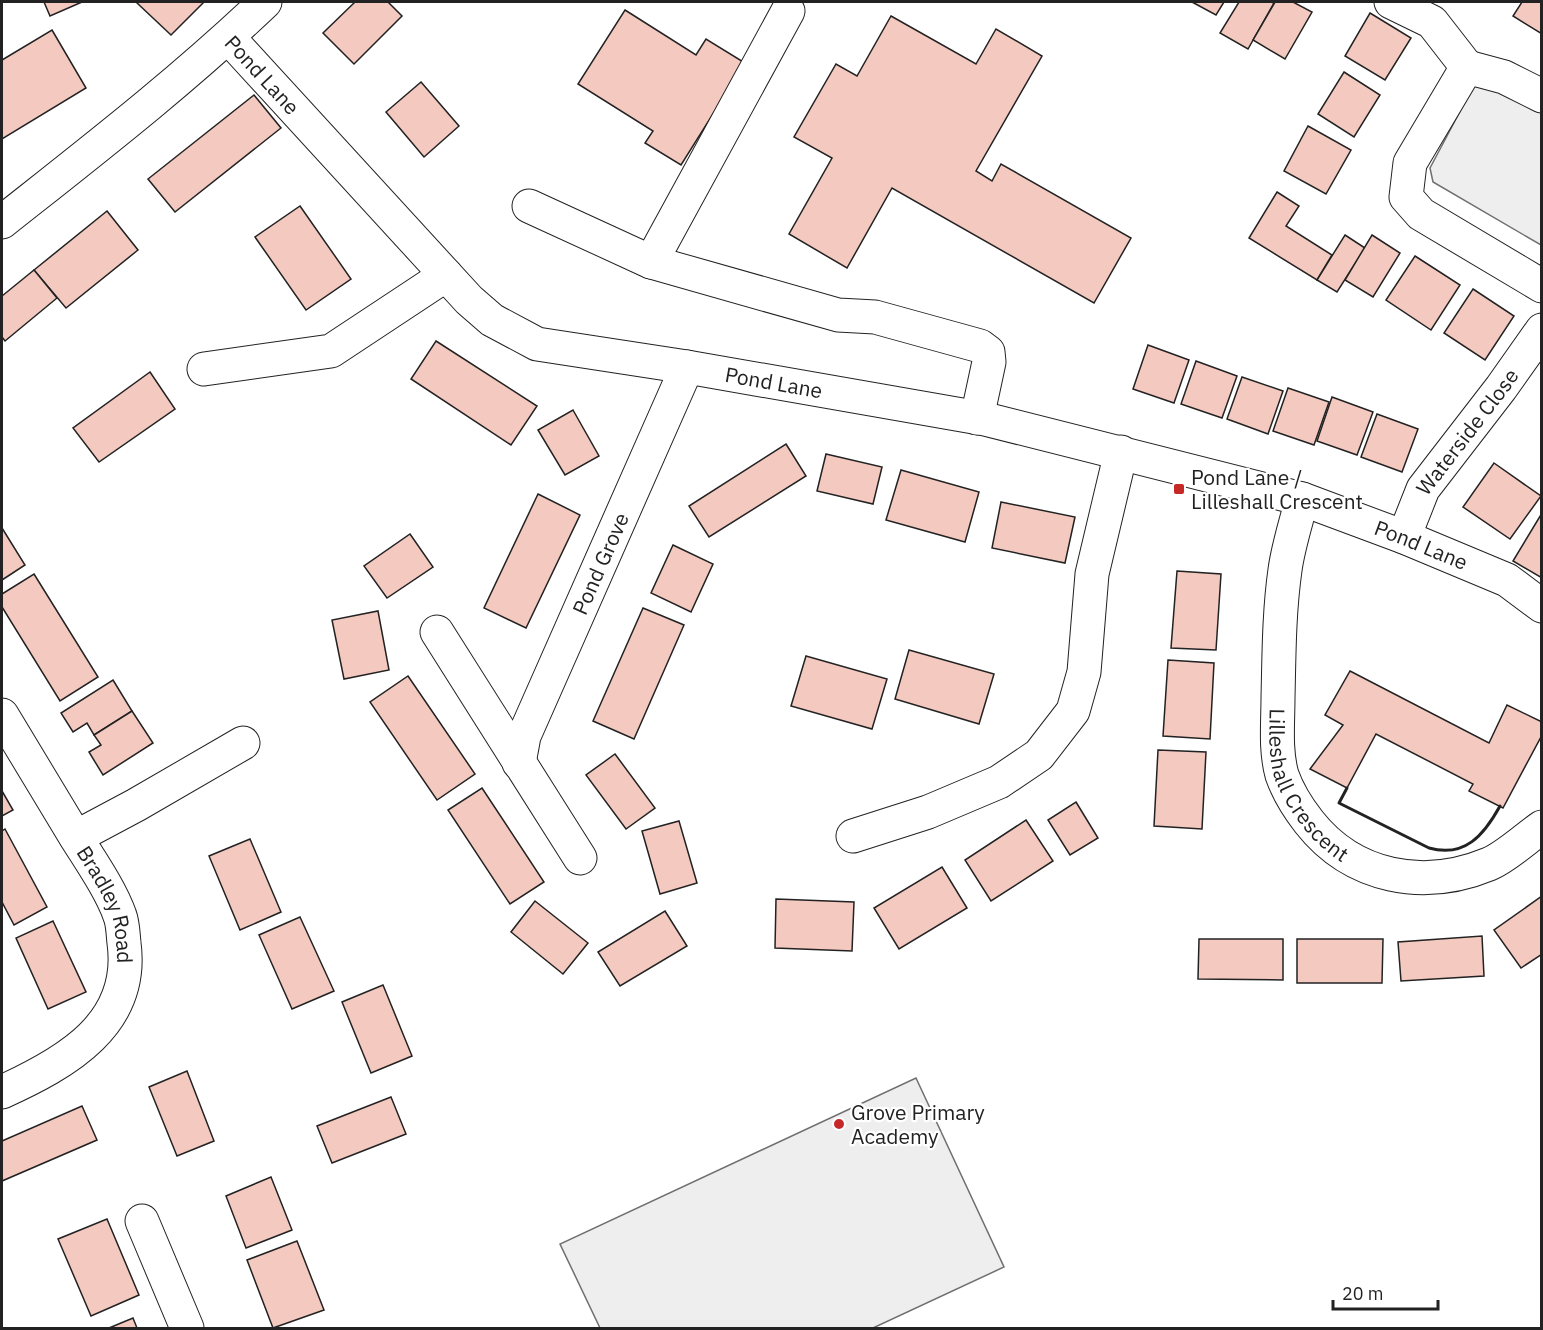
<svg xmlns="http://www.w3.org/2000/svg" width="1543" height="1330" font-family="'IBM Plex Sans',sans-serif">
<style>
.green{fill:#eee;stroke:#6f6f6f;stroke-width:1.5}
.building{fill:#f3c9c0;stroke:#222;stroke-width:1.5}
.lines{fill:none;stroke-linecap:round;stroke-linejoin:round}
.minor-casing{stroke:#222;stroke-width:35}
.minor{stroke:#fff;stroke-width:33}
.wall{stroke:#222;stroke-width:3}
.poi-dot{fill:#c62828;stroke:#fff;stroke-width:2}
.labels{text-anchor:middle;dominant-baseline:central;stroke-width:4.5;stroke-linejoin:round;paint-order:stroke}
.street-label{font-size:21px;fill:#222;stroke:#fff}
.poi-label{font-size:21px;fill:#222;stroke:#fff;text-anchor:start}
</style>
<rect width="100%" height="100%" fill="#fff"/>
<!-- green -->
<g class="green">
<path d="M1489,83L1541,113V245L1433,182L1430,168L1473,87Z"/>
<path d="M916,1078L1004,1267L873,1328H600L560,1244Z"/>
</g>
<!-- building -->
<g class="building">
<path d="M44,2H82L50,16Z"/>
<path d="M136,2H204L171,35Z"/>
<path d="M355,2H388L402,16L354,64L323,33Z"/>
<path d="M1192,2H1224L1216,15Z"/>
<path d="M1239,2H1271L1274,3L1248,49L1220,33Z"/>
<path d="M1275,2H1293L1312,12L1285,59L1253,40Z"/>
<path d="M1522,2H1542V34L1513,16Z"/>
<path d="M625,10L696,55L706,39L745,63L681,165L645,143L653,131L578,84Z"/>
<path d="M1370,13L1411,38L1385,80L1345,56Z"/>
<path d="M891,16L976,64L996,29L1042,56L976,171L992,181L1001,164L1131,238L1094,303L892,188L847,268L789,234L832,158L794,137L836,64L857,76Z"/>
<path d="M52,30L86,88L2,139V60Z"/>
<path d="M1344,72L1380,95L1354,137L1318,114Z"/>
<path d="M421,82L459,126L424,157L386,112Z"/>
<path d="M254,95L281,128L175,212L148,179Z"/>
<path d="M1308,126L1351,150L1326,194L1284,171Z"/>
<path d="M1277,192L1299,206L1286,226L1332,255L1317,280L1249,238Z"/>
<path d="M300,206L351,279L306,310L255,237Z"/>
<path d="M107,211L138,250L66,308L34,270Z"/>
<path d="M1345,235L1365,248L1337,292L1317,280Z"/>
<path d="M1372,235L1400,253L1373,297L1345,280Z"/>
<path d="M1415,256L1460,285L1431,330L1386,300Z"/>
<path d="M34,270L57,298L5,341L2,337V296Z"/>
<path d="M1473,289L1514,316L1485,360L1444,333Z"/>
<path d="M436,341L537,406L511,445L411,379Z"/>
<path d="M1148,345L1189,360L1174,403L1133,389Z"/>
<path d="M1196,361L1237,376L1222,418L1181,404Z"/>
<path d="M150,372L175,409L99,462L73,428Z"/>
<path d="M1242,377L1283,391L1268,434L1227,419Z"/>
<path d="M1288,388L1329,402L1314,445L1273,431Z"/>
<path d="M1332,397L1373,412L1357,455L1317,441Z"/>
<path d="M573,410L599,456L565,475L538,430Z"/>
<path d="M1377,414L1418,429L1402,472L1361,457Z"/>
<path d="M786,444L806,476L709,537L689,506Z"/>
<path d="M826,454L882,467L873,504L817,491Z"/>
<path d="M1494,463L1541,496L1510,539L1463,507Z"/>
<path d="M901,470L979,492L965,542L886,520Z"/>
<path d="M538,494L580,515L526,628L484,608Z"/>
<path d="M1001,502L1075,517L1065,563L992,548Z"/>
<path d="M1542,513V578L1513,561Z"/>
<path d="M2,528L25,565L2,580Z"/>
<path d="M410,534L433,567L387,598L364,566Z"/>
<path d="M673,545L713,564L691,612L651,593Z"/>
<path d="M1177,571L1221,574L1216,650L1171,648Z"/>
<path d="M34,574L98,677L60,701L2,607V594Z"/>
<path d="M643,608L684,625L634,739L593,721Z"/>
<path d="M378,611L389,670L344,679L332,620Z"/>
<path d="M909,650L994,674L979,724L895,699Z"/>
<path d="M806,656L887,679L872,729L791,706Z"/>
<path d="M1168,660L1214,663L1210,739L1163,736Z"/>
<path d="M1350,671L1489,743L1507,705L1542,722V735L1503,808L1469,791L1473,784L1376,734L1347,788L1310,769L1343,725L1325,715Z"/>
<path d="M408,676L475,774L437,800L370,702Z"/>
<path d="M113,680L132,711L94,735L87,723L73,732L61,713Z"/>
<path d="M132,711L153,743L103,775L89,752L101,745L94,735Z"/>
<path d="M1158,750L1206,752L1202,829L1154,826Z"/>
<path d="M615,754L655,808L626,829L586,775Z"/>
<path d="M482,788L544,882L510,904L448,810Z"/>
<path d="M2,791L13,810L2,816Z"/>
<path d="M1076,802L1098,838L1070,855L1048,820Z"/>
<path d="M1026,820L1053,861L991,901L965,860Z"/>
<path d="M679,821L697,883L660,894L642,831Z"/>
<path d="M5,829L47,907L14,925L2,902V831Z"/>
<path d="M250,839L281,912L240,930L209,856Z"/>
<path d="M942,867L967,908L899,949L874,908Z"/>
<path d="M1542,896V954L1521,968L1494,930Z"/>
<path d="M776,899L854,902L852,951L775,948Z"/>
<path d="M535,901L588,943L563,974L511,932Z"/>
<path d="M665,911L687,946L620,986L598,952Z"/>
<path d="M300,917L334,991L292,1009L259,935Z"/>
<path d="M53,921L86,992L48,1009L16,938Z"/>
<path d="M1482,936L1484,976L1401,981L1398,942Z"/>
<path d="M1199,939H1283V980L1198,979Z"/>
<path d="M1297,939H1383L1382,983H1297Z"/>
<path d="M383,985L412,1056L371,1073L342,1002Z"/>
<path d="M187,1071L214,1141L177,1156L149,1087Z"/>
<path d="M391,1097L406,1134L332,1163L317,1126Z"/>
<path d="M82,1106L97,1140L2,1181V1141Z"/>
<path d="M271,1177L292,1230L246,1248L226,1196Z"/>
<path d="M107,1219L139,1295L91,1316L58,1239Z"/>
<path d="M297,1241L324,1310L273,1328L247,1260Z"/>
<path d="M133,1318L137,1328H109Z"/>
</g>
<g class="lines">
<defs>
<g id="minor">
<path d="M1391,2L1432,22L1467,67"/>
<path id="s1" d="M228,37L469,300L492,320L537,344L687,367L985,419L1302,499L1404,537L1507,580L1542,606"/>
<path d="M1542,96L1504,77L1467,67L1410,163L1406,197L1421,214L1542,286"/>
<path d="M529,206L651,262L838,315L875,317L980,346L988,352L989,362L977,418"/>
<path d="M2,222C93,150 181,82 265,2"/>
<path d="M651,262L788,11"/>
<path d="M204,369L331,351L446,275"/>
<path id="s2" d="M1302,499C1296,523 1288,547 1285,570C1279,612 1279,655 1278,698C1278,723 1275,750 1282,775C1288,792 1298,808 1309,822C1353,878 1424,891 1489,864C1506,857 1526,838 1542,827"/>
<path id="s3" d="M1404,537L1423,489L1501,388L1542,330"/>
<path d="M437,632L580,858"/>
<path id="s4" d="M2,715C26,755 51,796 75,836C90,860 111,890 120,916C123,924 123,934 124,943C135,1024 66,1063 2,1092"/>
<path id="s5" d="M519,763L524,736L687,367"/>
<path d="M853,836L928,812L999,782L1039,755L1073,711L1084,672L1092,574L1121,452"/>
<path d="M76,837L136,805L243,743"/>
<path d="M142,1221L187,1328"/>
</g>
</defs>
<!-- minor casing -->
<use href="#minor" class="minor-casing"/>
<!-- minor -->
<use href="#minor" class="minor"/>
<!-- wall -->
<path class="wall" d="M1347,788L1339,803L1429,848C1465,858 1484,835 1500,806"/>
</g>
<!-- markers -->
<g class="poi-dot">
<rect x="1173" y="483" width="12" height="12" rx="3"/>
<circle cx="839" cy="1124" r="6"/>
</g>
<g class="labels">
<!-- street labels -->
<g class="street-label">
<text stroke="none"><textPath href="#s1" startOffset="51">Pond Lane</textPath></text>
<text stroke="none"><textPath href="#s1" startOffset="678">Pond Lane</textPath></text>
<text stroke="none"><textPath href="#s3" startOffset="124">Waterside Close</textPath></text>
<text stroke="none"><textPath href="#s1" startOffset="1347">Pond Lane</textPath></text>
<text stroke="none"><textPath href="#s5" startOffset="216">Pond Grove</textPath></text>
<text stroke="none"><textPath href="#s2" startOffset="298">Lilleshall Crescent</textPath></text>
<text stroke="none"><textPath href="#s4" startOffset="218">Bradley Road</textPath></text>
</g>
<!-- poi labels -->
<g class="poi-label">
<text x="1191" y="477">Pond Lane /<tspan x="1191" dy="24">Lilleshall Crescent</tspan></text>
<text x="851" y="1112">Grove Primary<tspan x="851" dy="24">Academy</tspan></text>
</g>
</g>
<!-- border -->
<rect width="1543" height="1330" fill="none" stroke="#222222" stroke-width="6"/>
<!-- scale -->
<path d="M1333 1300v9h105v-9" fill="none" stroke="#222222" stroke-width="3"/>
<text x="1342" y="1300" font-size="18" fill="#222222" stroke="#ffffff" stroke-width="4.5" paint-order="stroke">20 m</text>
</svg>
